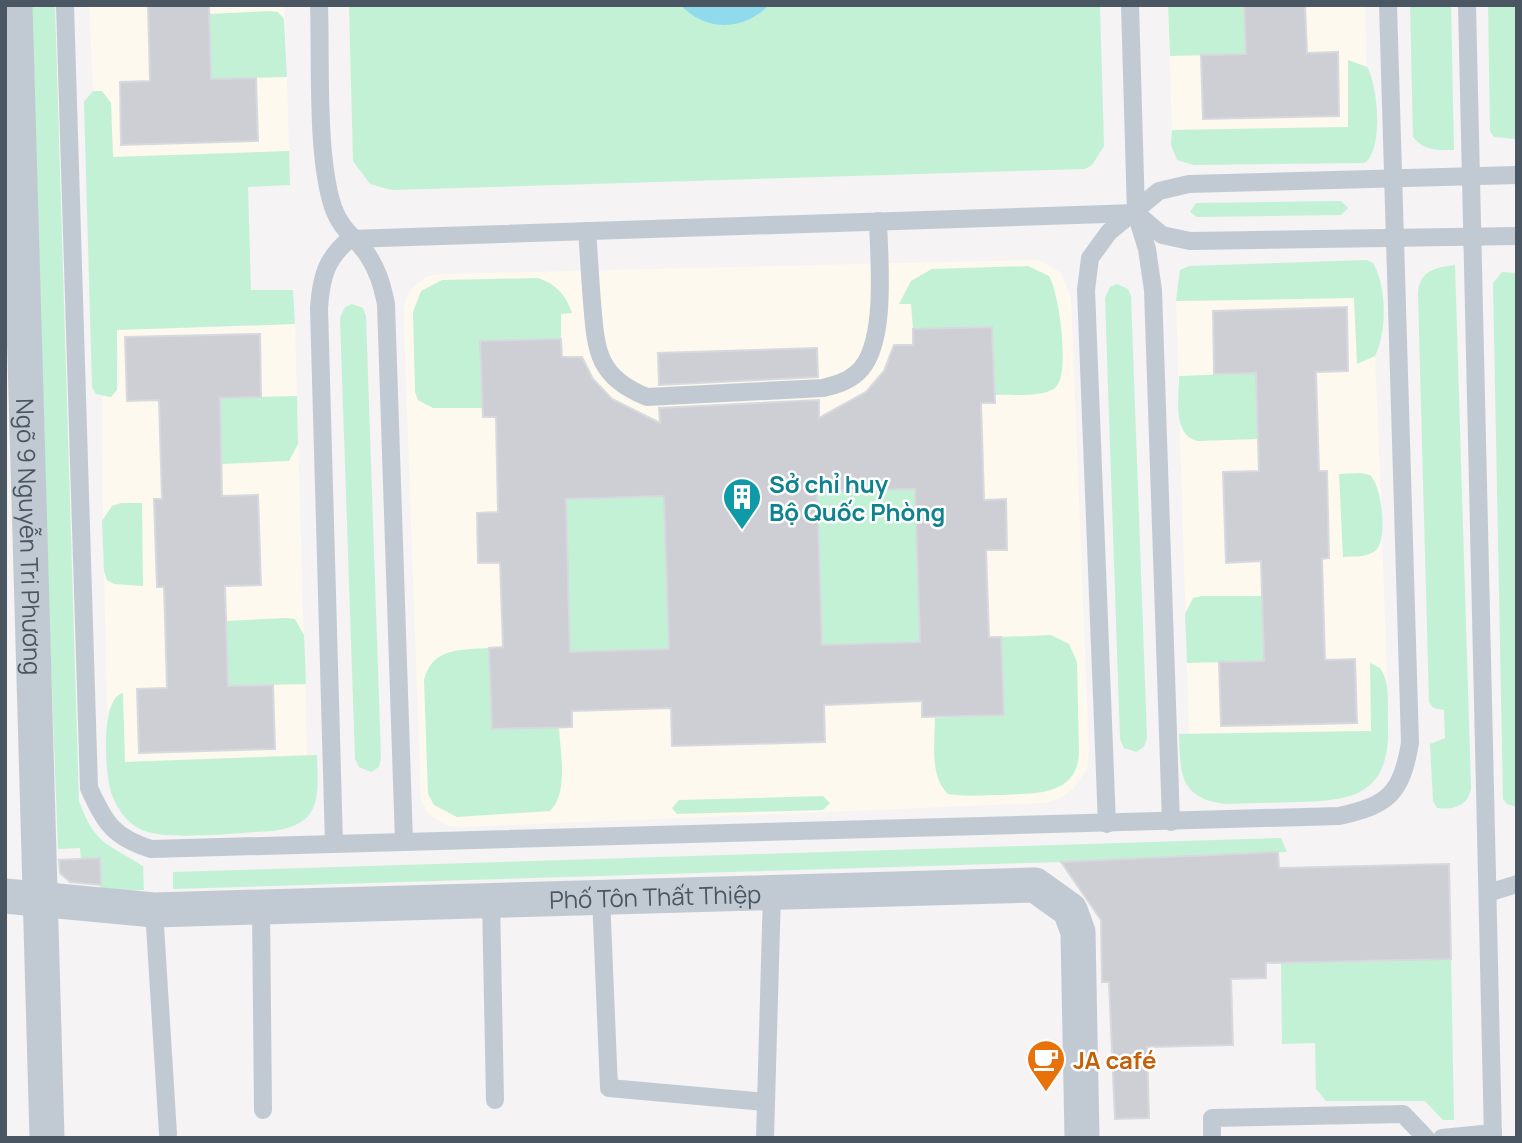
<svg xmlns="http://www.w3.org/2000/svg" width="1522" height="1143" font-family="Manrope,sans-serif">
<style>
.commercial{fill:#fdf9ef}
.green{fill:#c3f1d5}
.water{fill:#90daee}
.building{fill:#cdcfd5;stroke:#d7d9de;stroke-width:2;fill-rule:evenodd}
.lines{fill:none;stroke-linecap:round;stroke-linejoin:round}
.lane{stroke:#c1cad2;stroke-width:18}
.street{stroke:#c1cad2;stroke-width:35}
.labels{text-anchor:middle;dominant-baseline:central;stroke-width:5;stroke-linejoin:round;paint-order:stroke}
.culture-label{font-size:24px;font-weight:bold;fill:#0d838f;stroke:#fff;text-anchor:start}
.street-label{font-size:24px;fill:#4a5661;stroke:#fff}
.food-label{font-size:24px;font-weight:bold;fill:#c56008;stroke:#fff;text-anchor:start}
</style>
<rect width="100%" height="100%" fill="#f5f3f3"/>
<!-- commercial -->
<g class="commercial">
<path d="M89,5H285L289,151L113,157L111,103L102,91H93Z"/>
<path d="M1168,5H1365L1367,67L1348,60V127L1172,130Z"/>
<path d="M1026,260H1039L1061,273L1071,297L1089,750L1087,769L1073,789L1061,798L1044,803L463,827L448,826L428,814L421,801L404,326V305L409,291L418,283L428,276L443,274Z"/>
<path d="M1354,297L1357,363L1375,356L1381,497L1387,681L1384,673L1371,731L1189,734L1176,301Z"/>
<path d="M295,324L307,755L125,762L117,695L107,712L103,528L102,397H111L119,384L117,330Z"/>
</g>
<!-- green -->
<g class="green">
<path d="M26,5H55L79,801C95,845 107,843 143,866L144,890L101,891L99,858L81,859L80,848L58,849Z"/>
<path d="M349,5H1100L1104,146L1092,165L1085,169L391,190L370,184L353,161Z"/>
<path d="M1168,5H1244L1246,54L1170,56Z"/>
<path d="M1410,5H1451L1454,150C1437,150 1424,151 1413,137Z"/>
<path d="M1488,5H1517V139L1494,137L1490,131Z"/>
<path d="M270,11L278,12L284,19L287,77L211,79L209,14Z"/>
<path d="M1348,60L1367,67C1378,85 1384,151 1364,163L1194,165L1177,160L1171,145L1172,130L1348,127Z"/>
<path d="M93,91H102L111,103L113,157L289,151L290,185L248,187L251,290H293L295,324L117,330V390L111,397L96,394L92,387L84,102Z"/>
<path d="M1341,201L1348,208L1341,215L1197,217L1190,212L1196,203Z"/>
<path d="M1367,260L1373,263C1387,286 1387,332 1375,356L1357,364L1354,298L1176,301L1180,270L1189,266Z"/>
<path d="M1455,265L1471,788C1468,806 1454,810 1437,808L1433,801L1430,744L1445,738L1444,710L1433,708L1429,702L1418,295C1419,271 1433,268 1455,265Z"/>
<path d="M1028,266L1049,276C1059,292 1071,376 1055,388C1041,398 1011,394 995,395L992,327L913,329L911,304H899L911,281L932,269Z"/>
<path d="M1502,272L1517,273V807L1507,804L1503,799L1493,283Z"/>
<path d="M538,278C556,284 566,295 572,313L561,314V339L481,341L482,408H433L418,400L415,392L413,312L421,291L442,280Z"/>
<path d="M1117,284L1128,289L1131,296L1147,738L1144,747L1136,752L1124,748L1120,739L1105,298L1110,287Z"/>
<path d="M352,304L363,308L366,316L381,758L379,767L371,772L359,767L355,759L340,318L345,307Z"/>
<path d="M1256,373L1258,439L1198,441C1172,436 1179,397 1179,376Z"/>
<path d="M297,396L298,444L289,461L221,464L220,398Z"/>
<path d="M1360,473L1370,475C1382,486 1388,539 1376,550C1368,558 1353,556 1343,557L1339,474Z"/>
<path d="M915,489L920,642L822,645L817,491Z"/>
<path d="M664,496L669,649L570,652L566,499Z"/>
<path d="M121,503H142L143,586L114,584L107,580L104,571L102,521L112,506Z"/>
<path d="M1202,596H1262L1264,661L1187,663L1185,614L1193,598Z"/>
<path d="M286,618L295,619L304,635L306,684L228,686L226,621Z"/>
<path d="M1051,635L1069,644L1077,662L1079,754C1076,796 1036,793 1003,795C985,795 966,797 948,794C929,776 935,742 935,718L1004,715L1001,637Z"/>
<path d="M489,648L492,729L559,727C560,751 569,793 550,811L457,817L434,805L428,794L424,680C432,647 461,650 489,648Z"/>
<path d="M1370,663L1380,668C1391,684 1387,707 1388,726C1390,794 1354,801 1297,802C1274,803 1250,803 1226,804C1180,799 1180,774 1179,734L1371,731Z"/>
<path d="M123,693L125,762L317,755C318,796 323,824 273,831C242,832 172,841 145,831C129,826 116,808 111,792C105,773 100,698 123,693Z"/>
<path d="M823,796L830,803L823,810L677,814L672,808L679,800Z"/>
<path d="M1281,838L1287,852L1061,862L173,889V872Z"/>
<path d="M1451,959L1454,1120H1443L1425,1101H1326L1316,1089L1315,1043L1282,1044L1281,962Z"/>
</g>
<!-- water -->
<path class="water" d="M681,5H769C744,31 705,32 681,5Z"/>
<!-- building -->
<g class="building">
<path d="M148,5H209L211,79L256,78L258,141L121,145L120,82L150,81Z"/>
<path d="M1244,5H1305L1307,53L1338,52L1339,116L1203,119L1201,55L1246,54Z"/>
<path d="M1347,307L1348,371L1316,372L1319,471H1327L1329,558L1322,559L1325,660L1355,659L1357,723L1221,726L1219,662L1264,661L1261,561L1226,563L1223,472L1259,471L1256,373L1214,374L1213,311Z"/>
<path d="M992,327L995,403H981L984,500L1006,499L1007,550H986L989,637H1001L1004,715L922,717V701L824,705L825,742L748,744L672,746L671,708L572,711V727L492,729L489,648L503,647L500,563H478L477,513L498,512L496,417H483L480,341L561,339L562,357H582L593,379L612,399L660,423L659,408L819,400V418L866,392L884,371L894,345H913V329ZM915,489L920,642L822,645L817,491ZM664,496L669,649L570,652L566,499Z"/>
<path d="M260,334L261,397L220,398L222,496L258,495L261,585L225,586L228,686L273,685L275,749L139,753L137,689L167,688L164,587H157L154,499H162L159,400L127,401L125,337Z"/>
<path d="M817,348L818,377L659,385L658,353Z"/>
<path d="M1278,852L1279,868L1449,864L1451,959L1266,963V978L1231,979L1233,1045L1147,1047L1149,1118L1115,1119L1109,982H1102L1101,920L1061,862Z"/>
<path d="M100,858L101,885L70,882L60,873L59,860Z"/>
</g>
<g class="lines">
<!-- lane -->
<g class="lane">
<path d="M65,5L89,788C105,823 113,837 151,849L1339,816C1389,805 1401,794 1410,743L1388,5"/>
<path d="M319,5C321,62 316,156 333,207C341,230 355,237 367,254C378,270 382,285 386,304L404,842"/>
<path d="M1130,5L1136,213L1147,249L1153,290L1171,822"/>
<path d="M1467,5L1493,1138"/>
<path d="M587,231C589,255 590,278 592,302C596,351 597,377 647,397L823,388C835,385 847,382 857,373C888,347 879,259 878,221"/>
<path d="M1107,824L1086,290L1090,258L1109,232L1159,191L1189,184L1517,175"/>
<path d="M334,844L319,308C321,278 326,258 350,239L1136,213L1162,235L1190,241L1517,236"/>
<path d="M1488,893L1517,884"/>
<path d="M601,897L609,1088L765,1102"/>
<path d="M491,900L495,1100"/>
<path d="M261,907L263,1110"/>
<path d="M154,910L168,1134"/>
<path d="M765,1138L772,892"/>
<path d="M1212,1138V1118L1403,1114L1426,1138"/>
<path d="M1442,1138L1493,1133"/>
</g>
<!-- street -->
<g class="street">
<path id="s1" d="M15,5L47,1138"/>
<path id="s2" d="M5,896L154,910L1035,885L1070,910L1078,932L1082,1138"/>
</g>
</g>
<!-- icons -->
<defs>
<symbol id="building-pin" viewBox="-11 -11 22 30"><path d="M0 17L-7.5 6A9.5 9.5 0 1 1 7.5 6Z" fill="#0f9aa8" stroke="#fff"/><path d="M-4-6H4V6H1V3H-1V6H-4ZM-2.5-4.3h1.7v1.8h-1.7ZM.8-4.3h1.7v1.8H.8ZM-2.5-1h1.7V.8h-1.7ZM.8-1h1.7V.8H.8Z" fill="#fff"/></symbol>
<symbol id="cafe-pin" viewBox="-11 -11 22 30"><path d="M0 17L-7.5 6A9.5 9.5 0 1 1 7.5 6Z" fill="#e8710a" stroke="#fff"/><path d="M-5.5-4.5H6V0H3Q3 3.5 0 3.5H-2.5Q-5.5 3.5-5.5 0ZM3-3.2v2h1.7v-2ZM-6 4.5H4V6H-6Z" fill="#fff"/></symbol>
</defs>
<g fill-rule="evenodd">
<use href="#building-pin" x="720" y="475" width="44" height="60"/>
<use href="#cafe-pin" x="1024" y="1037" width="44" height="60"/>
</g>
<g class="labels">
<!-- culture labels -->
<g class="culture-label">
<text x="769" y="483">Sở chỉ huy<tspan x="769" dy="28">Bộ Quốc Phòng</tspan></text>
</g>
<!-- street labels -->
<g class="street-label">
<text stroke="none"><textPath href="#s1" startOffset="532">Ngõ 9 Nguyễn Tri Phương</textPath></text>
<text stroke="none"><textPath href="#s2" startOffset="651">Phố Tôn Thất Thiệp</textPath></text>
</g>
<!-- food labels -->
<g class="food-label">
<text x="1073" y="1059">JA café</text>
</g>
</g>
<!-- border -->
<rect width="1522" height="1143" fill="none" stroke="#4a5661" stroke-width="14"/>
</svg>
